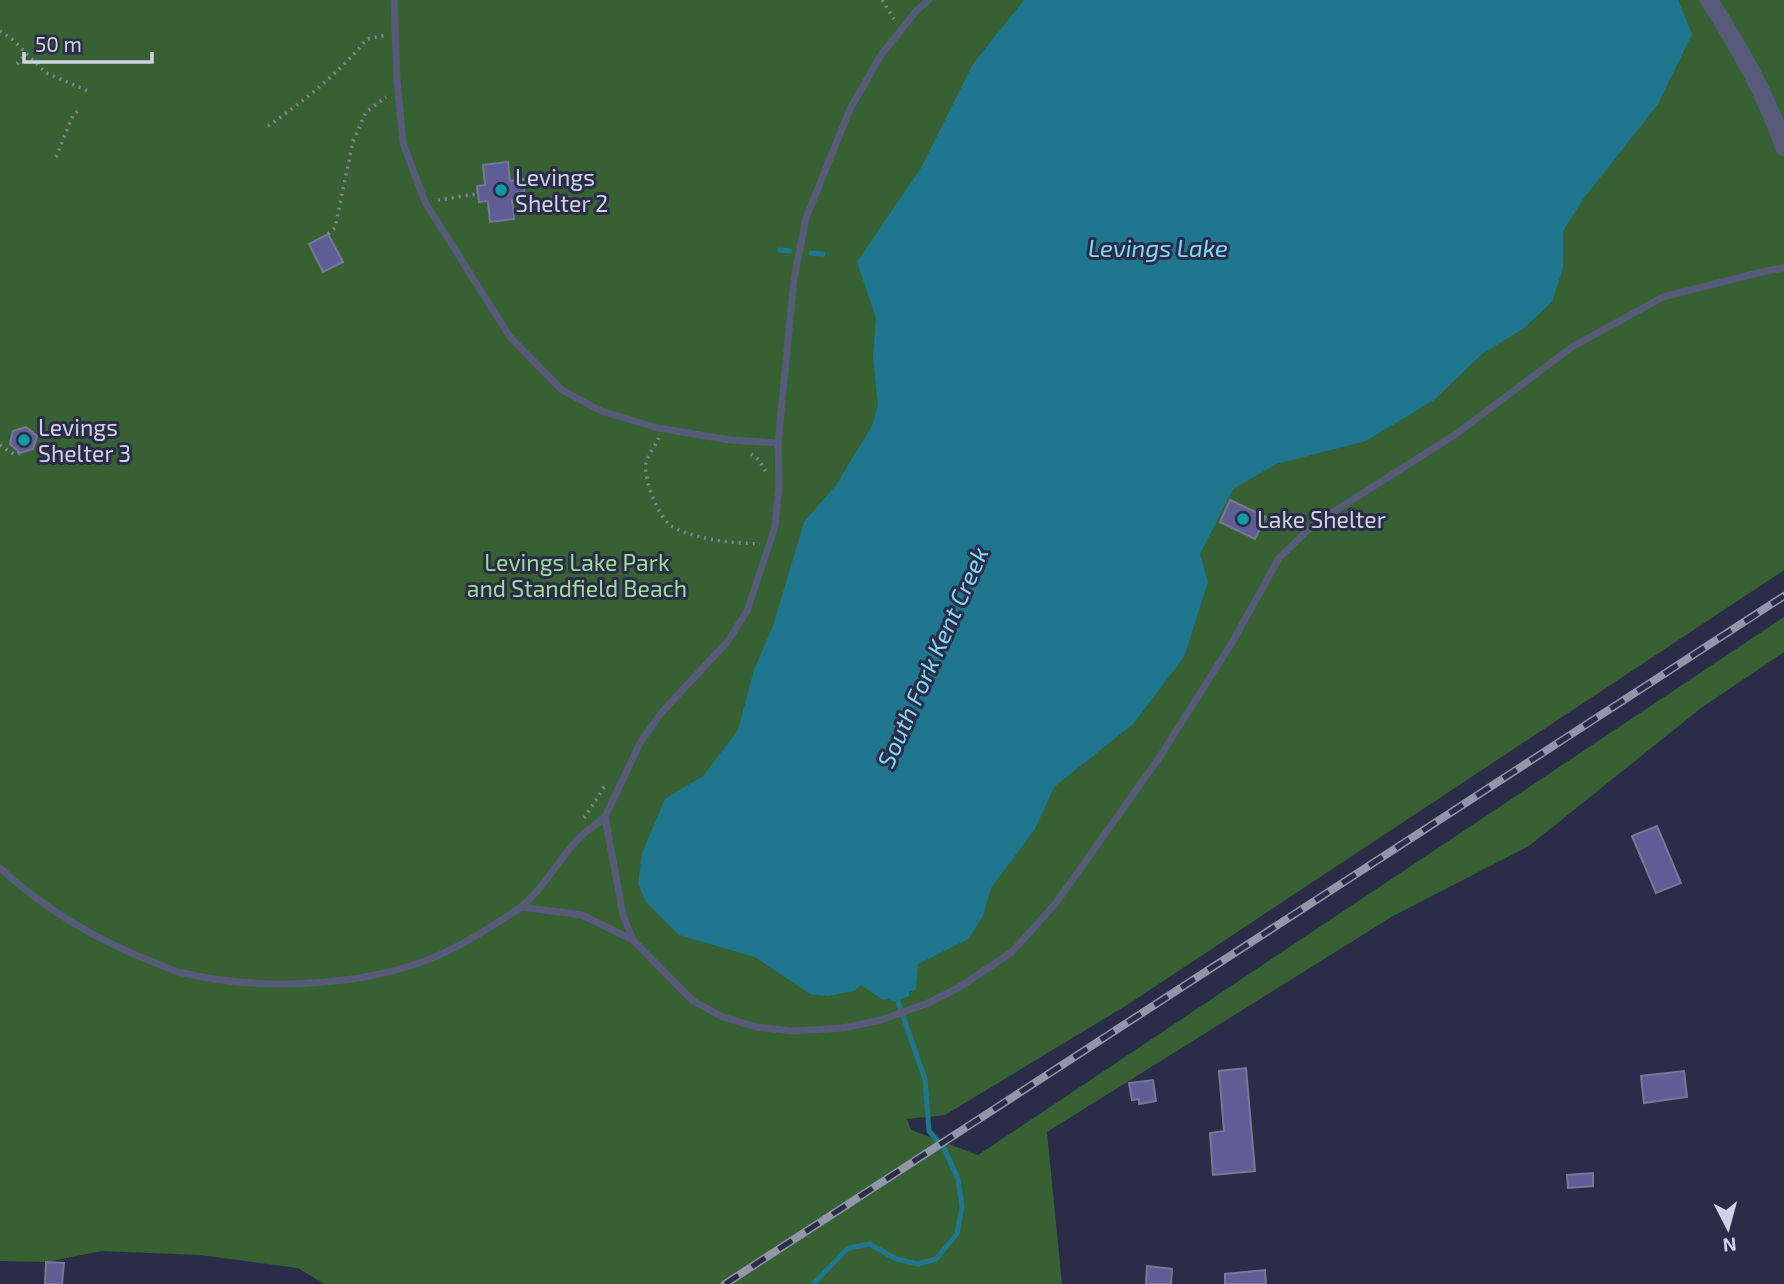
<svg xmlns="http://www.w3.org/2000/svg" width="1784" height="1284" font-family="'Exo 2',sans-serif">
<style>
.green{fill:#376132}
.water{fill:#1e778f}
.lines{fill:none;stroke-linecap:round;stroke-linejoin:round}
.stream{stroke:#1e778f;stroke-width:5}
.building{fill:#5e5d95;stroke:#777897;stroke-width:2}
.path{stroke:#818399;stroke-width:3.5;stroke-dasharray:2 5;stroke-linecap:butt}
.service{stroke:#575a78;stroke-width:7}
.tertiary{stroke:#575a78;stroke-width:18}
.rail-casing{stroke:#9395a9;stroke-width:8}
.rail{stroke:#2b2d48;stroke-width:5;stroke-dasharray:16;stroke-linecap:butt}
.culture-dot{fill:#0f9aa8;stroke:#2b2d48;stroke-width:2.5}
.labels{text-anchor:middle;dominant-baseline:central;stroke-width:6;stroke-linejoin:round;paint-order:stroke}
.poi-label{font-size:23px;fill:#d0d2e3;stroke:#2b2d48;text-anchor:start}
.park-label{font-size:23px;fill:#9ddd95;stroke:#2b2d48}
.water-label{font-size:24px;font-style:italic;fill:#80d9f6;stroke:#2b2d48}
</style>
<rect width="100%" height="100%" fill="#2b2d48"/>
<!-- green -->
<path class="green" d="M0,0H1784V570L1127,1005L945,1115L907,1119L911,1130L978,1155L1784,617V652L1701,708L1529,846L1393,916L1047,1132L1062,1284H324L298,1268L200,1255L102,1251L46,1262L0,1261Z"/>
<!-- water -->
<path class="water" d="M1024,0H1678L1692,34L1658,104L1584,198L1563,231V268L1552,302L1524,328L1482,354L1434,400L1366,441L1276,464L1233,489L1200,554L1208,582L1184,657L1133,724L1054,787L1035,829L991,888L983,916L968,939L918,964L916,990L909,991V996L893,1002L889,998L883,1000L861,985L854,991L828,996L810,994L755,957L679,935L646,902L638,884L642,853L665,799L703,776L738,730L754,670L773,626L804,522L836,485L872,426L878,405L873,357L876,318L857,262L921,168L973,64Z"/>
<g class="lines">
<!-- stream -->
<g class="stream">
<path d="M780,250L790,251"/>
<path d="M811,253L823,254"/>
<path d="M813,1284L848,1248L870,1244L896,1259L918,1264L936,1259L957,1234L962,1207L958,1179L944,1148L929,1131L925,1079L896,996"/>
</g>
</g>
<!-- building -->
<g class="building">
<path d="M508,162L510,181L523,179L525,198L512,200L514,219L490,222L488,201L479,202L477,186L485,185L483,165Z"/>
<path d="M328,234L343,262L323,272L309,244Z"/>
<path d="M26,427L37,436L33,449L20,453L10,444L13,431Z"/>
<path d="M1230,500L1266,517L1255,539L1220,522Z"/>
<path d="M1657,826L1681,883L1656,893L1632,836Z"/>
<path d="M1246,1068L1255,1171L1213,1175L1210,1133L1224,1131L1219,1071Z"/>
<path d="M1684,1071L1687,1097L1644,1103L1641,1076Z"/>
<path d="M1153,1080L1156,1101L1139,1104V1099L1132,1100L1129,1083Z"/>
<path d="M1593,1173V1186L1568,1188L1567,1175Z"/>
<path d="M46,1262L64,1263L62,1284H45Z"/>
<path d="M1147,1266L1172,1269L1171,1284H1146Z"/>
<path d="M1265,1270L1266,1284H1225V1274Z"/>
</g>
<g class="lines">
<!-- path -->
<g class="path">
<path d="M882,0L894,19"/>
<path d="M0,31L12,39L46,73L88,91"/>
<path d="M17,64L25,54"/>
<path d="M268,126C304,101 339,73 367,39L386,35"/>
<path d="M56,157L73,115L80,109"/>
<path d="M438,200L478,194"/>
<path d="M328,234L335,228L353,141L366,112L386,97"/>
<path d="M659,438C655,446 648,455 646,463C643,478 659,520 673,527C699,540 731,543 760,544"/>
<path d="M0,445L15,455L20,453"/>
<path d="M751,454L759,460L766,472"/>
<path d="M584,818L605,786"/>
</g>
<!-- service -->
<g class="service">
<path d="M394,0L397,79L403,143L425,202L510,337L562,390L601,411L658,428L730,440L778,443"/>
<path d="M0,868C44,909 97,940 153,962C163,966 173,971 183,973C258,991 358,987 430,959C460,947 490,928 518,909C540,894 560,857 580,837C587,830 597,824 605,817"/>
<path d="M521,907L582,915L633,940L693,1001L723,1017L756,1027L793,1031L843,1028L881,1020L928,1003L958,988L1012,952L1056,903L1161,755L1233,641L1279,558L1313,525L1456,434L1572,347L1663,297L1766,271L1784,268"/>
<path d="M633,940L623,915L605,817L640,743L662,712L728,641L747,611L775,527L779,484L778,443L794,279L806,218L850,109L881,55L917,10L929,0"/>
</g>
<!-- tertiary -->
<path class="tertiary" d="M1709,0C1739,47 1766,94 1784,147"/>
<defs>
<path id="rail" d="M725,1284L1784,596"/>
</defs>
<!-- rail casing -->
<use href="#rail" class="rail-casing"/>
<!-- rail -->
<use href="#rail" class="rail"/>
</g>
<!-- markers -->
<g class="culture-dot">
<circle cx="501" cy="190" r="7"/>
<circle cx="24" cy="440" r="7"/>
<circle cx="1243" cy="519" r="7"/>
</g>
<g class="labels">
<!-- poi labels -->
<g class="poi-label">
<text x="515" y="177">Levings<tspan x="515" dy="26">Shelter 2</tspan></text>
<text x="38" y="427">Levings<tspan x="38" dy="26">Shelter 3</tspan></text>
<text x="1257" y="519">Lake Shelter</text>
</g>
<!-- park labels -->
<g class="park-label">
<text x="577" y="562">Levings Lake Park<tspan x="577" dy="26">and Standfield Beach</tspan></text>
</g>
<!-- water labels -->
<g class="water-label">
<text x="1158" y="247">Levings Lake</text>
<text transform="translate(932 657) rotate(-66)">South Fork Kent Creek</text>
</g>
</g>
<!-- north arrow -->
<g transform="translate(1728 1228) rotate(174)" stroke="#2b2d48" stroke-width="5" paint-order="stroke">
<path d="M0-5L12 26L0 18L-12 26Z" fill="#d0d2e3"/>
<text y="-10" font-size="19" font-weight="bold" text-anchor="middle" fill="#d0d2e3">N</text>
</g>
<!-- scale -->
<path d="M24 52v10h128v-10" fill="none" stroke="#d0d2e3" stroke-width="3.5"/>
<text x="35" y="52" font-size="21" fill="#d0d2e3" stroke="#2b2d48" stroke-width="5" paint-order="stroke">50 m</text>
</svg>
